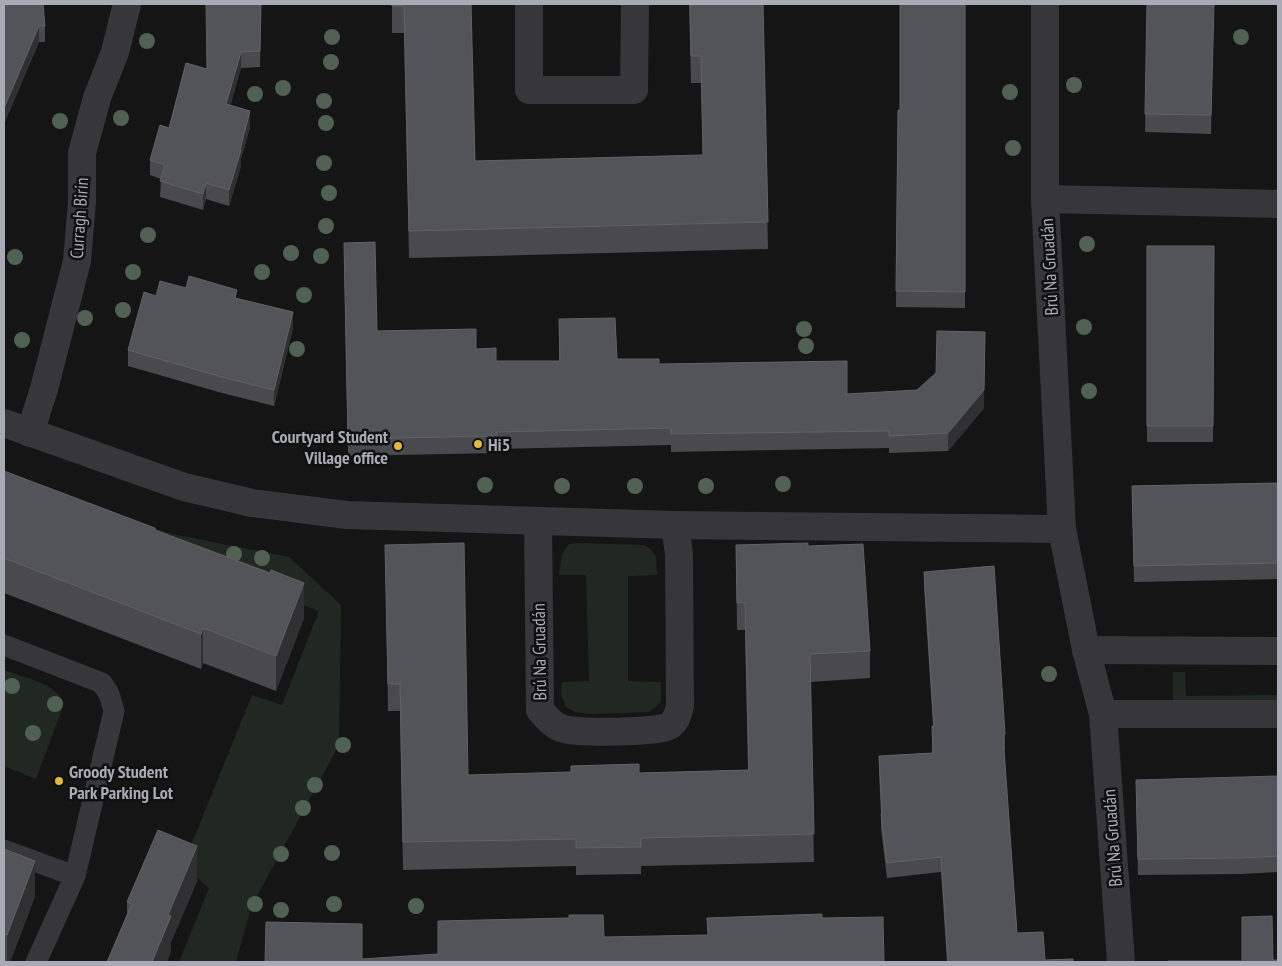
<svg xmlns="http://www.w3.org/2000/svg" width="1282" height="966" font-family="'PT Sans Narrow',sans-serif">
<style>
.green{fill:#212822}
.lines{fill:none;stroke-linecap:round;stroke-linejoin:round}
.service{stroke:#36363b;stroke-width:21}
.minor{stroke:#36363b;stroke-width:28}
.tree{fill:#506053}
.wall{fill:#49494e}
.shaded-wall{fill:#303033}
.building{fill:#535459;stroke:#616267}
.poi-dot{fill:#deb744;stroke:#101011;stroke-width:2}
.labels{text-anchor:middle;dominant-baseline:central;stroke-width:5;stroke-linejoin:round;paint-order:stroke}
.street-label{font-size:18px;fill:#a8abb5;stroke:#101011}
.poi-label{font-size:18px;font-weight:bold;fill:#a8abb5;stroke:#101011;text-anchor:start}
</style>
<rect width="100%" height="100%" fill="#151516"/>
<!-- green -->
<g class="green">
<rect x="1277" y="4" width="1" height="441"/>
<path d="M4,477L89,508L172,534L289,557L341,605L339,745L251,907L236,962H179L209,888L183,865L252,695L282,705L319,611L4,497Z"/>
<path d="M577,543L644,545L649,548L656,556L657,575L628,576V681L661,682V702L649,712L589,714L575,712L566,707L561,695L562,682L589,681L586,575H559L562,554L569,544Z"/>
<path d="M4,670C22,677 57,683 64,704L36,779L4,766Z"/>
<path d="M1173,672H1185L1186,696L1278,695V706L1173,707Z"/>
</g>
<g class="lines">
<!-- service -->
<g class="service">
<path d="M4,645L102,683L109,694L114,711L75,876L36,962"/>
<path d="M4,850L75,876"/>
</g>
<!-- minor -->
<g class="minor">
<path d="M529,4V90H634L635,4"/>
<path d="M1045,4V199L1062,529L1086,650L1103,714L1121,962"/>
<path d="M1045,199L1278,204"/>
<path d="M4,423L184,487L252,503L347,515L675,525L1062,529"/>
<path d="M30,433L44,389L77,261L82,202V153L97,98L115,52L127,4"/>
<path d="M538,522L540,710C547,718 553,726 564,729C579,733 658,733 669,726C676,722 678,714 680,706L679,554L675,525"/>
<path d="M1086,650L1278,651"/>
<path d="M1103,714H1278"/>
</g>
</g>
<!-- trees -->
<g class="tree">
<circle cx="332" cy="37" r="8"/>
<circle cx="1241" cy="37" r="8"/>
<circle cx="147" cy="41" r="8"/>
<circle cx="331" cy="62" r="8"/>
<circle cx="1074" cy="85" r="8"/>
<circle cx="283" cy="88" r="8"/>
<circle cx="1010" cy="92" r="8"/>
<circle cx="255" cy="94" r="8"/>
<circle cx="324" cy="101" r="8"/>
<circle cx="121" cy="118" r="8"/>
<circle cx="60" cy="121" r="8"/>
<circle cx="326" cy="123" r="8"/>
<circle cx="1013" cy="148" r="8"/>
<circle cx="324" cy="163" r="8"/>
<circle cx="329" cy="193" r="8"/>
<circle cx="326" cy="226" r="8"/>
<circle cx="148" cy="235" r="8"/>
<circle cx="1087" cy="244" r="8"/>
<circle cx="291" cy="253" r="8"/>
<circle cx="321" cy="256" r="8"/>
<circle cx="15" cy="257" r="8"/>
<circle cx="133" cy="272" r="8"/>
<circle cx="262" cy="272" r="8"/>
<circle cx="304" cy="295" r="8"/>
<circle cx="123" cy="310" r="8"/>
<circle cx="85" cy="318" r="8"/>
<circle cx="1084" cy="327" r="8"/>
<circle cx="804" cy="329" r="8"/>
<circle cx="22" cy="340" r="8"/>
<circle cx="806" cy="346" r="8"/>
<circle cx="297" cy="349" r="8"/>
<circle cx="1089" cy="391" r="8"/>
<circle cx="783" cy="484" r="8"/>
<circle cx="485" cy="485" r="8"/>
<circle cx="562" cy="486" r="8"/>
<circle cx="635" cy="486" r="8"/>
<circle cx="706" cy="486" r="8"/>
<circle cx="234" cy="554" r="8"/>
<circle cx="262" cy="558" r="8"/>
<circle cx="1049" cy="674" r="8"/>
<circle cx="12" cy="686" r="8"/>
<circle cx="55" cy="704" r="8"/>
<circle cx="33" cy="733" r="8"/>
<circle cx="343" cy="745" r="8"/>
<circle cx="315" cy="785" r="8"/>
<circle cx="303" cy="808" r="8"/>
<circle cx="332" cy="853" r="8"/>
<circle cx="281" cy="854" r="8"/>
<circle cx="255" cy="904" r="8"/>
<circle cx="334" cy="904" r="8"/>
<circle cx="416" cy="906" r="8"/>
<circle cx="281" cy="910" r="8"/>
</g>
<!-- wall -->
<g class="wall">
<path d="M4,4L45,26V42H39L4,124Z"/>
<path d="M261,4L260,67L241,68L230,106L250,127L241,159V166L229,206L206,199L203,210L160,197L161,179L150,175V160L169,128L207,69Z"/>
<path d="M392,4H471L475,161L703,155L701,83H691L689,4H763L768,249L409,258L404,33H392Z"/>
<path d="M965,4V308L896,307L898,110H900Z"/>
<path d="M1147,4H1214L1211,134L1145,132Z"/>
<path d="M1147,246H1214L1213,442H1147Z"/>
<path d="M344,260L377,331L476,349L496,361H559V319L617,359L659,364L847,394L984,408L948,451L889,453V448L671,452V445L497,449V453L348,456Z"/>
<path d="M186,288L237,298L293,328L274,406L222,393L128,366V350L156,296Z"/>
<path d="M4,471L155,530L304,618L276,691L203,663L201,669L4,593Z"/>
<path d="M1278,483V579L1134,582L1132,486Z"/>
<path d="M385,545L468,775L639,773L748,770L745,630H737L736,545L808,546L870,651V678L810,682L814,862L641,866V874L576,875V866L403,870L400,711H388Z"/>
<path d="M924,572L1005,734V750H1004L1017,933L1045,960L1073,962H947L941,872L887,878L881,829V814L879,771V756L932,753V726H933L924,587Z"/>
<path d="M1278,776V872L1242,874L1138,875L1136,795Z"/>
<path d="M4,849L35,896L10,962H4Z"/>
<path d="M197,881L171,942V951L167,962H107L127,914V902Z"/>
</g>
<!-- shaded-wall -->
<g class="shaded-wall">
<path d="M39,26V42L4,124V108Z"/>
<path d="M241,52V68L226,120V104Z"/>
<path d="M250,111V127L241,159V166L229,206V190Z"/>
<path d="M206,183V199L203,210V194Z"/>
<path d="M293,312V328L274,406V390Z"/>
<path d="M985,332L984,408L948,451V433Z"/>
<path d="M304,583V618L276,691V656Z"/>
<path d="M203,628V663L201,669V634Z"/>
<path d="M197,846V881L171,942V951L167,962H152L168,915Z"/>
<path d="M35,861V896L10,962H7V935Z"/>
</g>
<!-- building -->
<g class="building">
<path d="M4,4H43L45,26H39L4,108Z"/>
<path d="M206,4H261L260,51L241,52L226,104L250,111L240,150H241L229,190L206,183L203,194L160,181L165,165L150,160L160,125L169,128L186,63L207,69Z"/>
<path d="M392,4H471L475,161L703,155L701,56H691L690,4H763L768,222L409,231L404,6H392Z"/>
<path d="M900,4H965V292L896,291L898,110H900Z"/>
<path d="M1147,4H1214L1211,115L1145,114Z"/>
<path d="M375,242L377,331L476,329V349L496,348V361H560L559,319L615,318L617,359H659V364L847,361V394L917,390L936,373L937,331L985,332L984,390L948,433L889,436V431L671,434V428L497,432V436L348,439L344,243Z"/>
<path d="M1147,246H1214L1213,426H1147Z"/>
<path d="M189,276L237,290L235,298L293,312L274,390L222,377L128,350L144,292L156,296L160,281L186,288Z"/>
<path d="M4,471L155,528V530L270,573L271,570L304,583L276,656L203,628L201,634L4,558Z"/>
<path d="M1278,483V563L1134,566L1132,486Z"/>
<path d="M464,543L468,775L571,772V766L639,764V773L749,770L745,602L737,603L736,545L808,543V546L863,544L870,651L810,654L814,834L641,838V847L576,848V839L403,842L400,684H388L385,545Z"/>
<path d="M994,566L1005,734L1003,735L1017,933L1043,932L1045,960L1073,959V962H948L941,857L887,863L881,814H882L879,756L933,753L932,726H934L924,572Z"/>
<path d="M1278,776V856L1242,858L1138,859L1136,780Z"/>
<path d="M158,830L197,846L168,915L171,916L152,962H107L132,904L127,902Z"/>
<path d="M4,849L35,861L7,935L4,934Z"/>
<path d="M822,914V918L883,917L884,962H265L266,922L362,924V959L438,954V921L569,918V915H603L604,937L708,935L707,918Z"/>
<path d="M1272,916L1273,960H1278V962H1168V961H1242V917Z"/>
</g>
<!-- markers -->
<g class="poi-dot">
<circle cx="478" cy="444" r="5"/>
<circle cx="398" cy="446" r="5"/>
<circle cx="59" cy="781" r="5"/>
</g>
<g class="labels">
<!-- street labels -->
<g class="street-label">
<text transform="translate(79 218) rotate(-86)">Curragh Birin</text>
<text transform="translate(1049 267) rotate(-93)">Brú Na Gruadán</text>
<text transform="translate(539 652) rotate(-91)">Brú Na Gruadán</text>
<text transform="translate(1112 838) rotate(-94)">Brú Na Gruadán</text>
</g>
<!-- poi labels -->
<g class="poi-label">
<text x="388" y="436" text-anchor="end">Courtyard Student<tspan x="388" dy="21">Village office</tspan></text>
<text x="488" y="444">Hi5</text>
<text x="69" y="771">Groody Student<tspan x="69" dy="21">Park Parking Lot</tspan></text>
</g>
</g>
<!-- border -->
<rect width="1282" height="966" fill="none" stroke="#a8abb5" stroke-width="10"/>
</svg>
